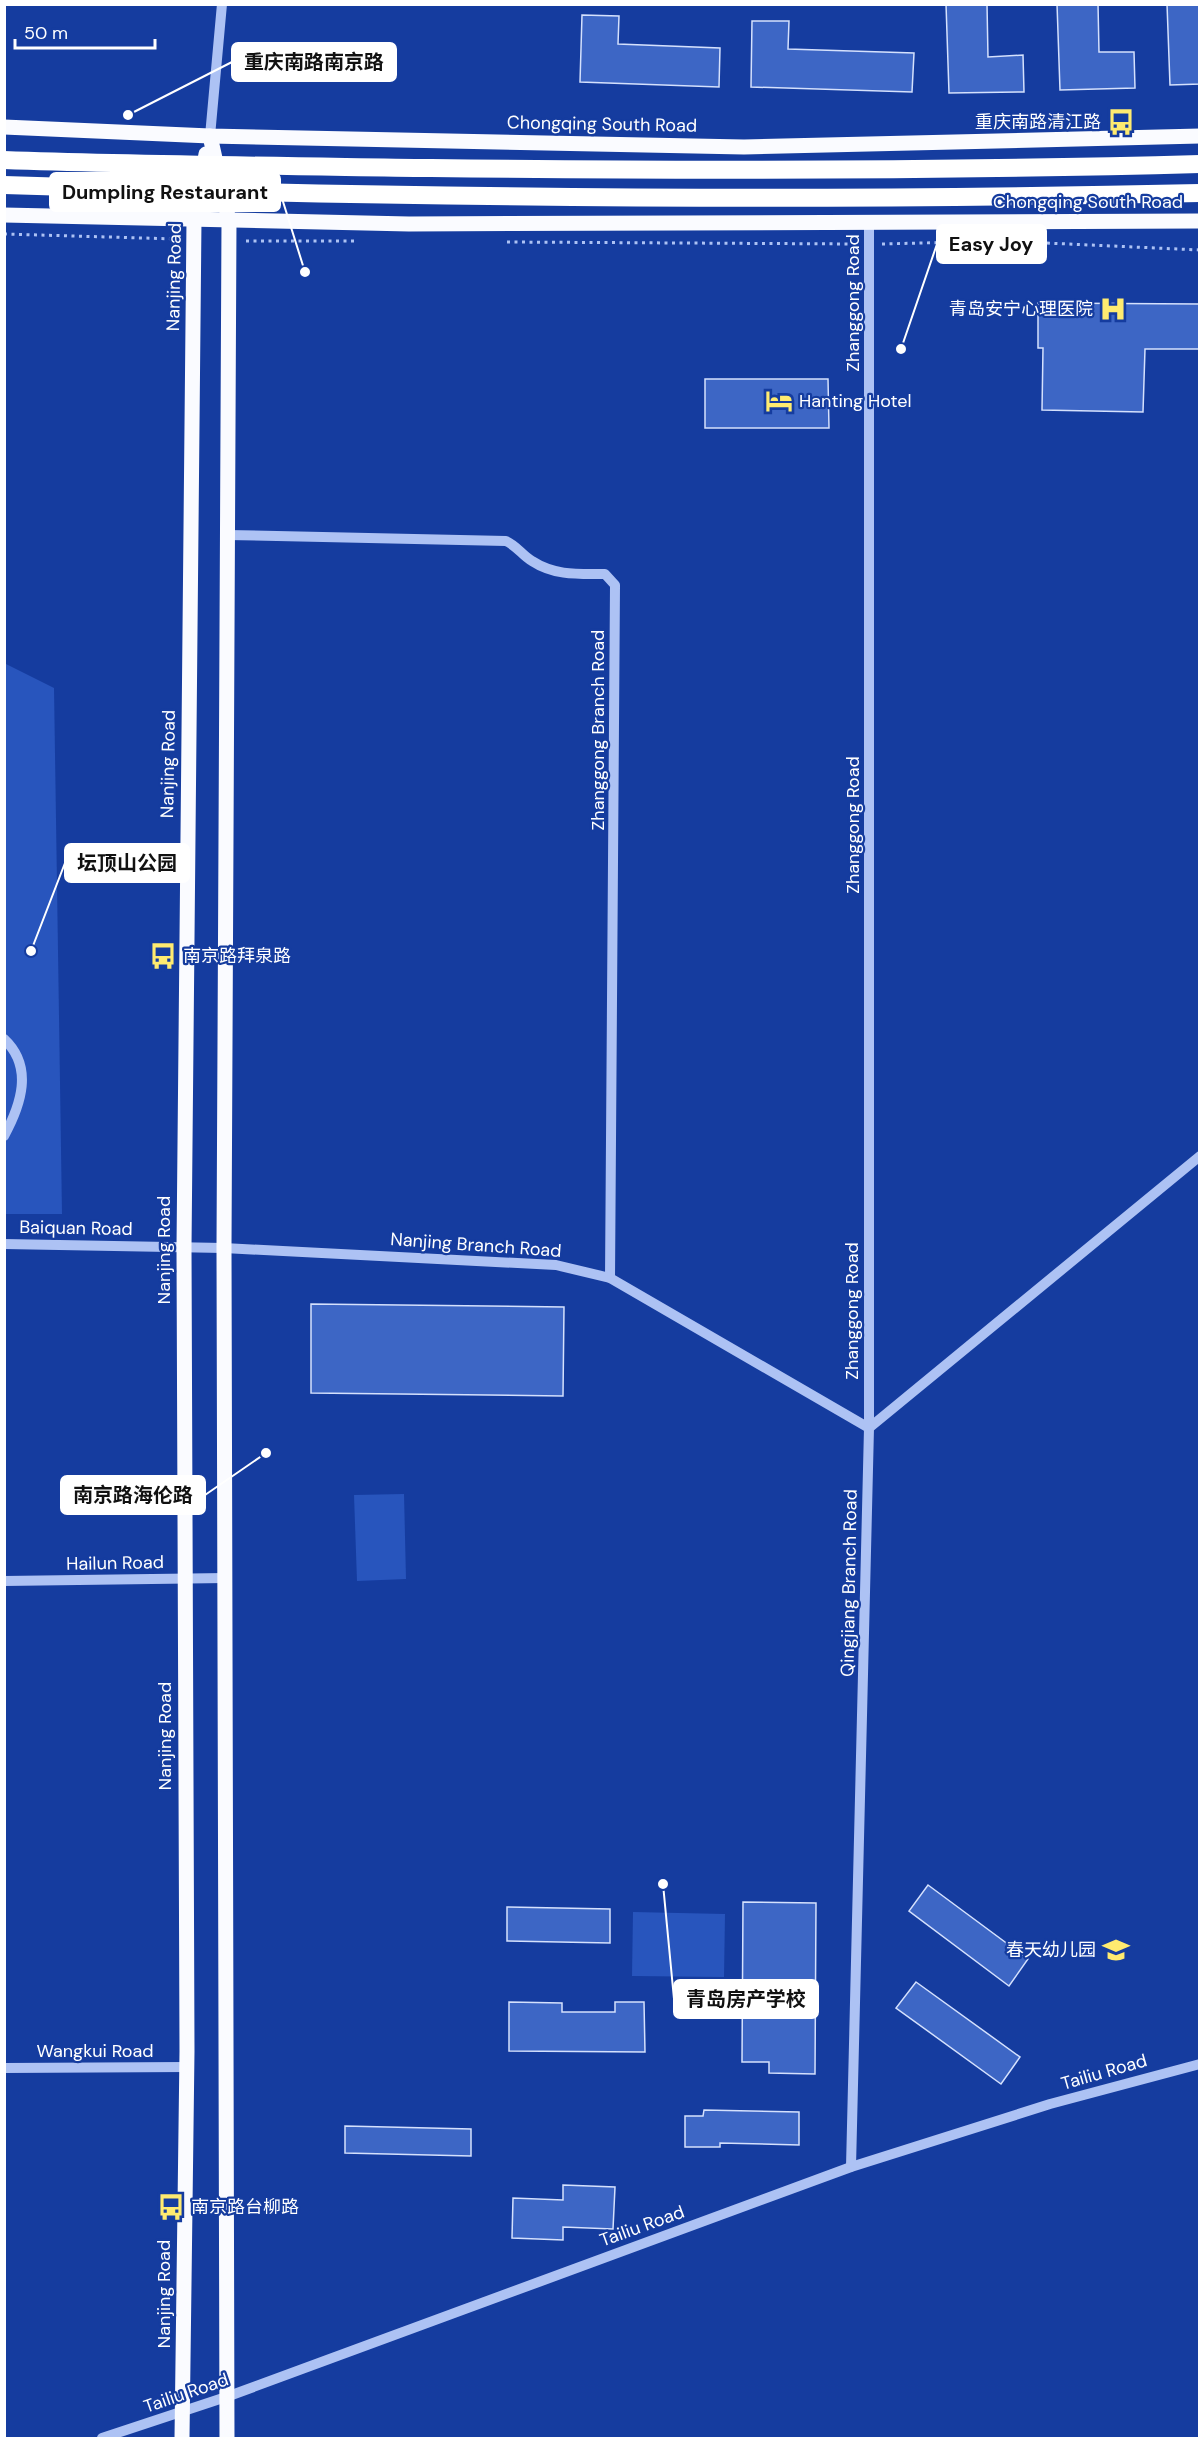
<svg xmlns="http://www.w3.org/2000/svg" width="1204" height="2443" font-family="'DM Sans','Noto Sans SC',sans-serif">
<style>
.green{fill:#2855bd}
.building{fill:#3d66c5;stroke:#d5e1fd;stroke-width:1.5}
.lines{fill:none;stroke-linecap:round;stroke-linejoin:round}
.path{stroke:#adc2f4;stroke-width:3;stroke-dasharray:3 4.5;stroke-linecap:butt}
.minor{stroke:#adc2f4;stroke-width:10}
.major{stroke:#fafbff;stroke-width:15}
.highway-bridge{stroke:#fff;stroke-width:18}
.labels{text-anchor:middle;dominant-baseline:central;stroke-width:4.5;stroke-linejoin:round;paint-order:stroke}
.poi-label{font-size:18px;fill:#fff;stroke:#153c9f;text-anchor:end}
.street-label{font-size:18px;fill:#fff;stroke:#153c9f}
.leader{fill:none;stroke:#fff;stroke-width:2}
.callout-dot{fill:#fff;stroke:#153c9f;stroke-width:2}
.callout{fill:#fff;stroke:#fff;stroke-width:2}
.callout-label{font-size:20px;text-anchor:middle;font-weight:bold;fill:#111}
</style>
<rect width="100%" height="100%" fill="#153c9f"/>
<!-- green -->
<g class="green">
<path d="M4,663L54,688L62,1214H5Z"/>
<path d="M404,1494L406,1579L357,1581L354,1495Z"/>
<path d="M633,1912L725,1914L724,1977L632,1976Z"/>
</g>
<!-- building -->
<g class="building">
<path d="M946,4H987L988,57L1023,55L1024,92L949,93Z"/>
<path d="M1057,4H1098L1099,52H1134L1135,88L1060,90Z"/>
<path d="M1167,4H1200V84L1170,85Z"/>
<path d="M582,15L619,16L618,44L720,48L719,87L580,82Z"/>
<path d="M752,21H789L788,49L914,53L912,92L751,87Z"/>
<path d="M1038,303L1200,304V349H1145L1143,412L1042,410L1043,348H1038Z"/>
<path d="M705,379H828L829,428H705Z"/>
<path d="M311,1304L564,1307L563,1396L311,1393Z"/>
<path d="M928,1885L1028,1959L1009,1986L909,1911Z"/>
<path d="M743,1902L816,1903L815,2074L769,2073V2062H742Z"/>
<path d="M507,1907L610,1909V1943L507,1941Z"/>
<path d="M916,1982L1020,2057L1001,2084L896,2008Z"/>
<path d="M509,2002L562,2003V2012H615V2002H644L645,2052L509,2051Z"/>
<path d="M704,2110L799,2112V2145L720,2143V2147H685V2116H703Z"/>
<path d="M345,2126L471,2129V2156L345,2153Z"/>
<path d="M563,2185L615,2187L613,2229L563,2227V2240L512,2238L513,2198L563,2200Z"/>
</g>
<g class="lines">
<!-- path -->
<g class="path">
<path d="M4,234L177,239"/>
<path d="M246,241H354"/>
<path d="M507,242L855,244"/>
<path d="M882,244L1002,241L1200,250"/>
</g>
<!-- minor -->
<g class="minor">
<path d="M210,136L222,4"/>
<path d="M227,535L506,541C517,546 522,555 532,561C555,576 579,574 605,574L615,585L610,1278"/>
<path d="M4,1039C34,1067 21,1105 4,1136"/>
<path d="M4,1244L224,1248L556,1265L610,1278L869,1428V221"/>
<path d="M4,1581L226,1578"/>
<path d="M4,2068L187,2067"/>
<path d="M851,2167L869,1428L1200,1156"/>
<path d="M102,2438L229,2396L851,2167L1050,2104L1200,2064"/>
</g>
<!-- major -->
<g class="major">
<path d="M4,127L210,136L744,147L1200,136"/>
<path d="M210,136L229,221L224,1248L227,2438"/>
<path d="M4,215L409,224L1200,221"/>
<path d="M182,2438L187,2051L184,1247L194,220L206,154"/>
</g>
<!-- highway-bridge -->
<g class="highway-bridge">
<path d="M4,160C147,165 289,166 431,168C687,171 943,171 1200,164"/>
<path d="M4,185C403,198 801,202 1200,193"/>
</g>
</g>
<!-- icons -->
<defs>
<symbol id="bus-bare" viewBox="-9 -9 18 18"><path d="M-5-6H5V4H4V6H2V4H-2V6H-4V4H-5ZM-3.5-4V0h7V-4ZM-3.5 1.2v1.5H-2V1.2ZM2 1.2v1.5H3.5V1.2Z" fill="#ffeb70" stroke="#153c9f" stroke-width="2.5" paint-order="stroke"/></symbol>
<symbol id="hospital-bare" viewBox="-9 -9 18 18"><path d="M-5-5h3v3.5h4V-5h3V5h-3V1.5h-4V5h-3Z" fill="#ffeb70" stroke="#153c9f" stroke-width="2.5" paint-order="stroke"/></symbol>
<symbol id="hotel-bare" viewBox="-9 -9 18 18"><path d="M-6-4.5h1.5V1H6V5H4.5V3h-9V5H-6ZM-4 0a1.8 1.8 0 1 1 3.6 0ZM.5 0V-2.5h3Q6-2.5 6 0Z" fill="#ffeb70" stroke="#153c9f" stroke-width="2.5" paint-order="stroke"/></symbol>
<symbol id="school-bare" viewBox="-9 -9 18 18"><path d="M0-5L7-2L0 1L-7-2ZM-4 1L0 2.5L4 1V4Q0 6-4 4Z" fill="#ffeb70" stroke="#153c9f" stroke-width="2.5" paint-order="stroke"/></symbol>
</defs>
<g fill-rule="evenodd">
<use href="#bus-bare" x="1102" y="103" width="38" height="38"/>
<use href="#hospital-bare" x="1094" y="290" width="38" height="38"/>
<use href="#hotel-bare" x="760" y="382" width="38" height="38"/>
<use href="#bus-bare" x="144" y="937" width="38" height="38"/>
<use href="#school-bare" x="1097" y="1931" width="38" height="38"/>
<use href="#bus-bare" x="152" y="2188" width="38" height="38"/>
</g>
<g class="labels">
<!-- poi labels -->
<g class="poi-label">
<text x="1101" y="122">重庆南路清江路</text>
<text x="1093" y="309">青岛安宁心理医院</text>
<text x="799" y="401" text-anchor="start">Hanting Hotel</text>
<text x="183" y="956" text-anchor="start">南京路拜泉路</text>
<text x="1096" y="1950">春天幼儿园</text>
<text x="191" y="2207" text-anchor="start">南京路台柳路</text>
</g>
<!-- street labels -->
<g class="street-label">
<text transform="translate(602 124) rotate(1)">Chongqing South Road</text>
<text x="1088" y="202">Chongqing South Road</text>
<text transform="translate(174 277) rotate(-89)">Nanjing Road</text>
<text transform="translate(853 303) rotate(-90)">Zhanggong Road</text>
<text transform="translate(598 730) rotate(-90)">Zhanggong Branch Road</text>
<text transform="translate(168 764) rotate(-89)">Nanjing Road</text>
<text transform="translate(853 825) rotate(-90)">Zhanggong Road</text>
<text transform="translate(76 1228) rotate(1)">Baiquan Road</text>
<text transform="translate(476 1245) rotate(4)">Nanjing Branch Road</text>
<text transform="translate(164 1250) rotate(-90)">Nanjing Road</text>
<text transform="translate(852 1311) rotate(-90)">Zhanggong Road</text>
<text transform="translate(115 1563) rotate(-1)">Hailun Road</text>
<text transform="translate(849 1583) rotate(-89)">Qingjiang Branch Road</text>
<text transform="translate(165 1736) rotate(-90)">Nanjing Road</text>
<text x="95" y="2051">Wangkui Road</text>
<text transform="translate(1104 2072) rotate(-16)">Tailiu Road</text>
<text transform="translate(642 2226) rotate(-20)">Tailiu Road</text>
<text transform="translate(164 2294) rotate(-90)">Nanjing Road</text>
<text transform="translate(186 2393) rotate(-19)">Tailiu Road</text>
</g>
</g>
<!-- callouts -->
<path class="leader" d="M128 115L232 62M305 272L280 192M901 349L937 244M31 951L65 863M266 1453L205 1495M663 1884L674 1999"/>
<g class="callout-dot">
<circle cx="128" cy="115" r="6"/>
<circle cx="305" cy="272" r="6"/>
<circle cx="901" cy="349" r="6"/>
<circle cx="31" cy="951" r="6"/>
<circle cx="266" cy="1453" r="6"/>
<circle cx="663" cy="1884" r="6"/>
</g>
<g class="callout">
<rect x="232" y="43" width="164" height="38" rx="6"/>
<rect x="50" y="173" width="230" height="38" rx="6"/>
<rect x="937" y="225" width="109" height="38" rx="6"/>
<rect x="65" y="844" width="124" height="38" rx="6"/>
<rect x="61" y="1476" width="144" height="38" rx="6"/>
<rect x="674" y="1980" width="144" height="38" rx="6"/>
</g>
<g class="callout-label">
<text x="314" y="69">重庆南路南京路</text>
<text x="165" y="199">Dumpling Restaurant</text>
<text x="991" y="251">Easy Joy</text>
<text x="127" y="870">坛顶山公园</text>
<text x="133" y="1502">南京路海伦路</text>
<text x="746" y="2006">青岛房产学校</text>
</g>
<!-- border -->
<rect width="1204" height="2443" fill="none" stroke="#ffffff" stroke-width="12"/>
<!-- scale -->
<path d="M15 39v9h140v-9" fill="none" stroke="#ffffff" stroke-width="3"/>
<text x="24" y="39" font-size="18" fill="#ffffff" stroke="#153c9f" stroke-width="4.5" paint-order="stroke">50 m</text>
</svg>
